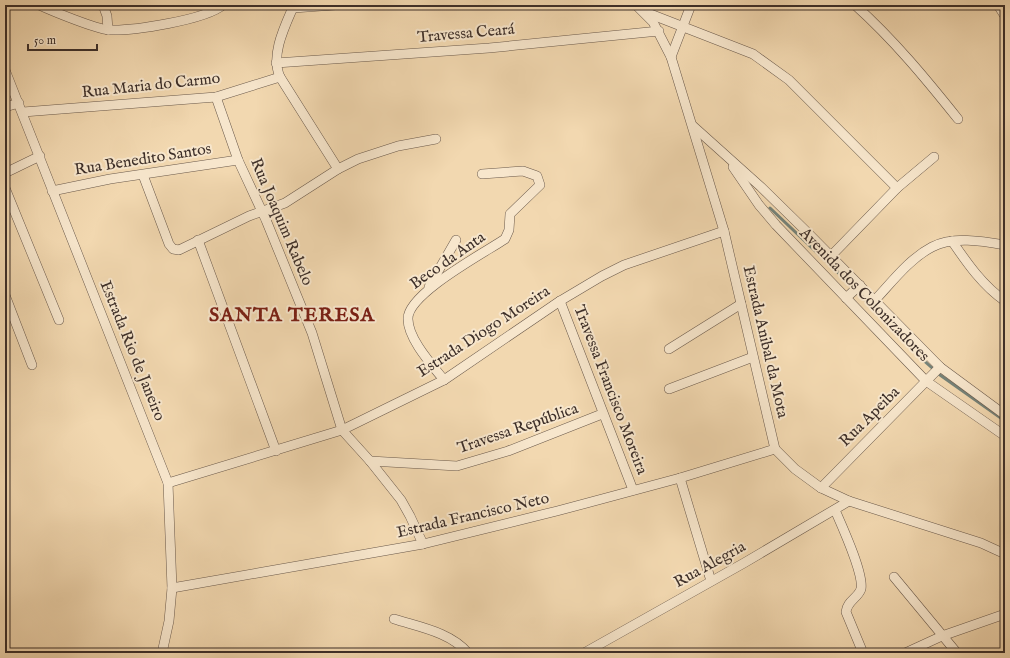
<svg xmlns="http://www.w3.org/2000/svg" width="1010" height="658" font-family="'IM FELL English',serif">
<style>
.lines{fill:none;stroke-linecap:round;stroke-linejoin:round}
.stream{stroke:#758278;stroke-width:3}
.minor-casing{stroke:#6a594b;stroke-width:10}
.minor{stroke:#f7e6cc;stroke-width:9}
.labels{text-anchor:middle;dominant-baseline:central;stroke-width:4;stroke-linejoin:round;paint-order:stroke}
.street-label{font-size:16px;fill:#3d2f29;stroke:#f7e6cc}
.district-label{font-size:20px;font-weight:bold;letter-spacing:1px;fill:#7a1f14;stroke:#f7e6cc}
</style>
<rect width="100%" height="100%" fill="#f2d8b0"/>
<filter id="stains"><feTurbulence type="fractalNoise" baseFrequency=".005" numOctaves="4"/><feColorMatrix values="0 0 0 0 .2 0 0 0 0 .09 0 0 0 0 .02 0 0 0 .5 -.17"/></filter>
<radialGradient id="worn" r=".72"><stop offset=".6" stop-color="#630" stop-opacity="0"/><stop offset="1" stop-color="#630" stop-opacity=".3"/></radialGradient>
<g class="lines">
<!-- stream -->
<path class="stream" d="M770,208L849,283L922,359L940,375L1005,421"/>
<defs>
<g id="minor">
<path d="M39,5C52,11 96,29 109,30C133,31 205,20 223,5"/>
<path d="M103,5L107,16L108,30"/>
<path d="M294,5C285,26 270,55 280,77L338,169"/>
<path d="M636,5L653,22L671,57L724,231L775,449L795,469L821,488L849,501L981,543L1005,554"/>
<path d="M855,5C894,40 926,79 958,119"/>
<path d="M998,5L1005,16"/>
<path d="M293,8L335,5"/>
<path d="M645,12L753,54L789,80L897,188"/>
<path d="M671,57L691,5"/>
<path d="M276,63L489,48L659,31"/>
<path d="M5,70L168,483L172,588L169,621L162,653"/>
<path d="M216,97L238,160L266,220L312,333L342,430L370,461L401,500L410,516L423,544"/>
<path d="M5,107L19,103"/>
<path d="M23,112L216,97L280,77"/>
<path d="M693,126L761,187L809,234L940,367L1005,415"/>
<path d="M733,167L759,205L776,225L926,381L1005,436"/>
<path d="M5,173L40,156"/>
<path d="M143,175L169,244L173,249L179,250L249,216L285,203L338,169L358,159L398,146L436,139"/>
<path d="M5,188L59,320"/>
<path d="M52,191L110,179L238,160"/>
<path d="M198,240L276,451"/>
<path d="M952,241C967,263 983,286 1005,301"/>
<path d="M831,256L897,188L934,157"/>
<path d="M429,287L456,240"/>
<path d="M5,295L32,365"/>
<path d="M846,298L860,285"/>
<path d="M875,300C892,282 909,259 932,247C953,236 982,241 1005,245"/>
<path d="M560,301L633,490"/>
<path d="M669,349L741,304"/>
<path d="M444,380C432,365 408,339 408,319C407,294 484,253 505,239L509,230L510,214L540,185L537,176L523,171L482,174"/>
<path d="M669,389L753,357"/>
<path d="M370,461L457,466L508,451L602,414"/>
<path d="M680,478L711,581"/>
<path d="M168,483L342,430L444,380L560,301L602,276L624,265L724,231"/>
<path d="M821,488L940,367"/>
<path d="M835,510C842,526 864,574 861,589C858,598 847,601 846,612L863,653"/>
<path d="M894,577L957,653"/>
<path d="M172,588L423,544L557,511L680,478L775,449"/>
<path d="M394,619C419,627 450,632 468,653"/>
<path d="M584,653L744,563L849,501"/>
<path d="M905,653L942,636L1005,614"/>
</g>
</defs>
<!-- minor casing -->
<use href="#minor" class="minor-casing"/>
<!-- minor -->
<use href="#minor" class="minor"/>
</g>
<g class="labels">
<!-- street labels -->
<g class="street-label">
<text transform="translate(466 34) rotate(-5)">Travessa Ceará</text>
<text transform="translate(151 86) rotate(-6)">Rua Maria do Carmo</text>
<text transform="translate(143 160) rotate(-9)">Rua Benedito Santos</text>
<text transform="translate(281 222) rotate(67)">Rua Joaquim Rabelo</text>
<text transform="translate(448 261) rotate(-35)">Beco da Anta</text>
<text transform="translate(864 295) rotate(46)">Avenida dos Colonizadores</text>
<text transform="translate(484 332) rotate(-33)">Estrada Diogo Moreira</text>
<text transform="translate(765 342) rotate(77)">Estrada Anibal da Mota</text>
<text transform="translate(132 351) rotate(68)">Estrada Rio de Janeiro</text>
<text transform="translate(610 390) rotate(69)">Travessa Francisco Moreira</text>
<text transform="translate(870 417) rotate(-45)">Rua Apeiba</text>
<text transform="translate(518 429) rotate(-19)">Travessa República</text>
<text transform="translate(473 516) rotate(-13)">Estrada Francisco Neto</text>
<text transform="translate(710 565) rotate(-29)">Rua Alegria</text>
</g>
<!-- district labels -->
<g class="district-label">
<text x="292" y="315">SANTA TERESA</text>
</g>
</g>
<!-- margin -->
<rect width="1010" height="658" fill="none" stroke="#f2d8b0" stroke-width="20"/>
<rect x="6" y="6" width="998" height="646" fill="none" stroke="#3d2f29" stroke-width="2"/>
<rect x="10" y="10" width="990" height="638" fill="none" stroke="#3d2f29"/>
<!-- scale -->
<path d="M28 44v6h69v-6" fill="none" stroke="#3d2f29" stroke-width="2"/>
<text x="34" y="44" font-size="12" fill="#3d2f29" stroke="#f7e6cc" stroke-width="3" paint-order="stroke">50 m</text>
<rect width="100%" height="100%" filter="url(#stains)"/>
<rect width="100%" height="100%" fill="url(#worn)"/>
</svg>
